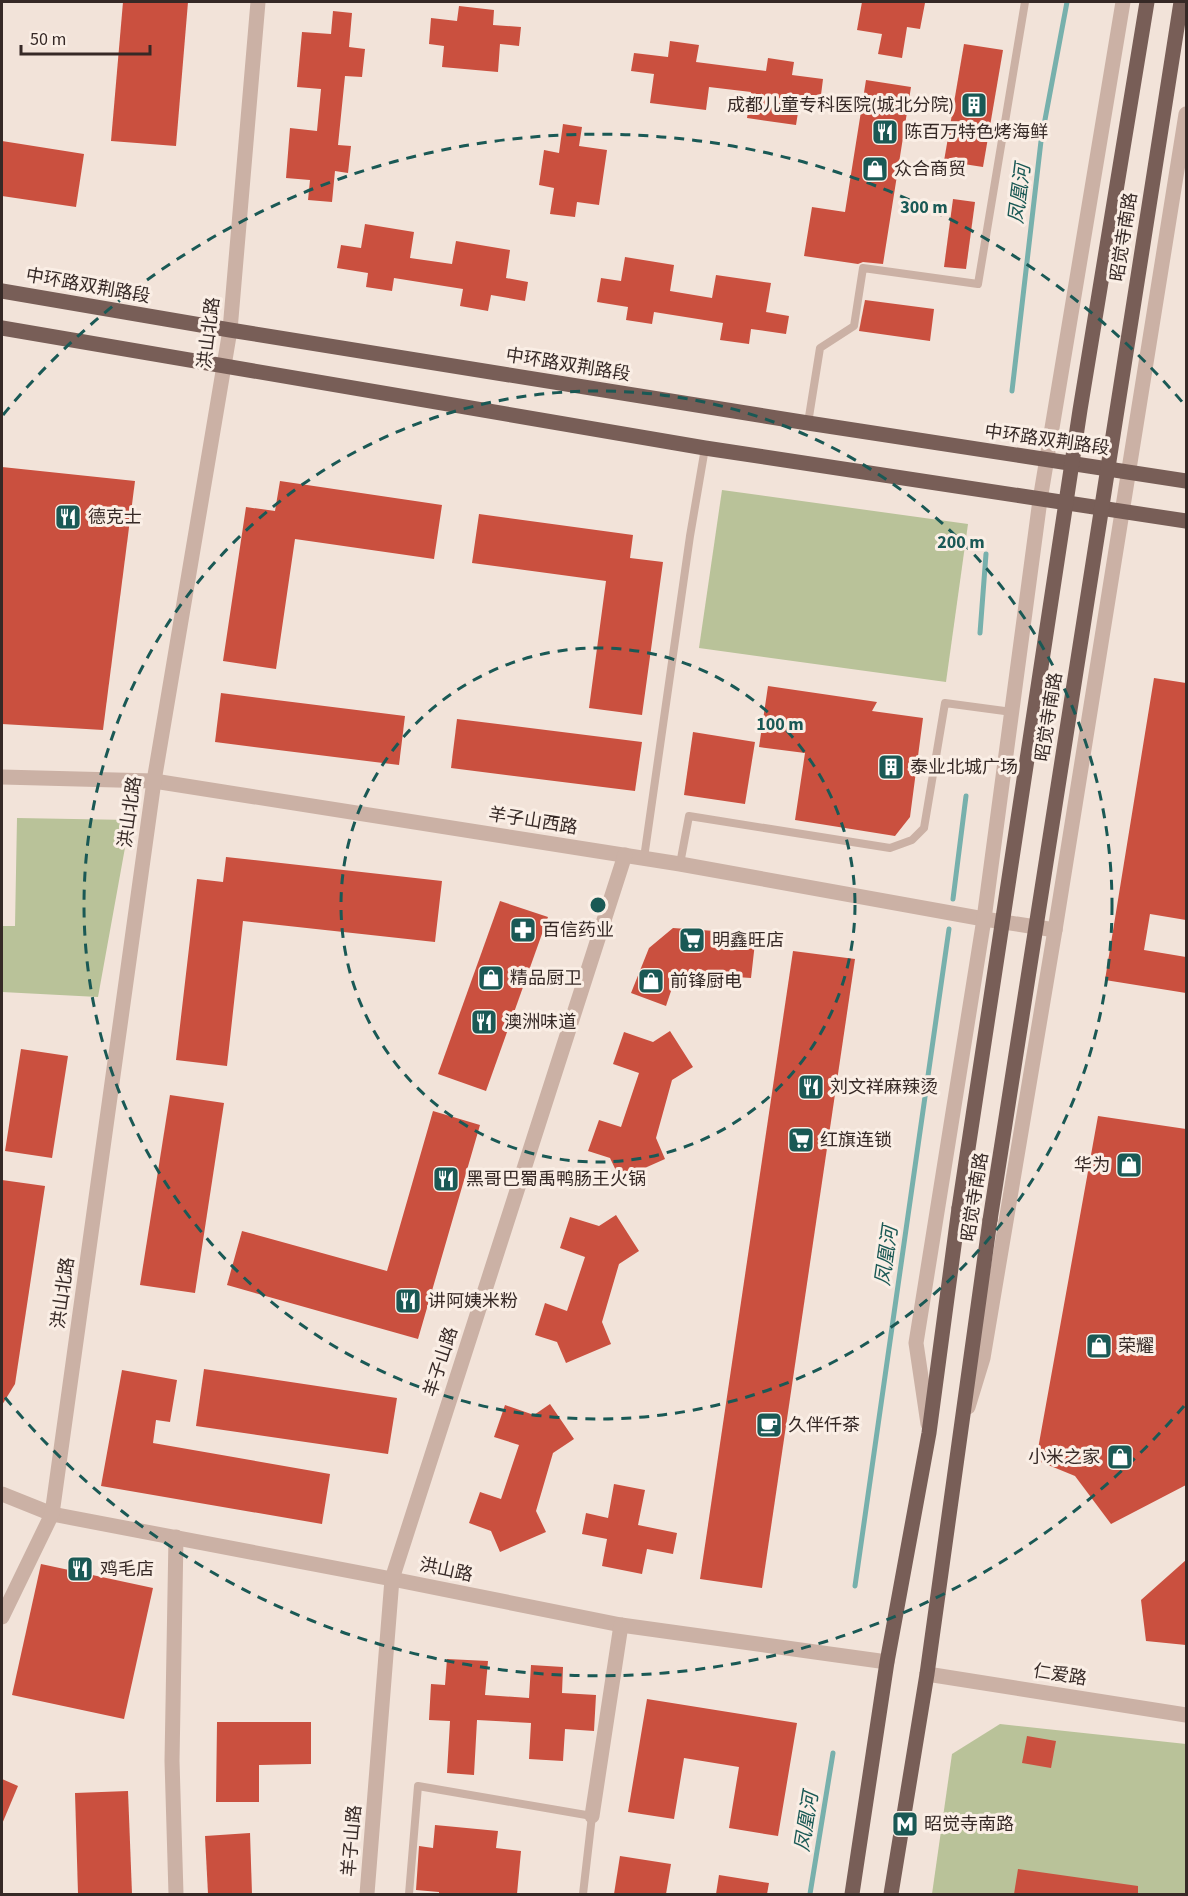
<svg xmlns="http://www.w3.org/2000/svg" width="1188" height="1896" font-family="'Source Sans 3','Noto Sans SC',sans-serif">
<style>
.green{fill:#b9c299}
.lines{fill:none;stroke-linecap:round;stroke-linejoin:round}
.stream{stroke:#77b0ac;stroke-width:5}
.building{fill:#ca503f}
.service{stroke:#cbb1a5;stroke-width:8}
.minor{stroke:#cbb1a5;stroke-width:15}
.tertiary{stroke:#cbb1a5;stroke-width:15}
.primary{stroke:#785e57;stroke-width:15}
.primary-bridge{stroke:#785e57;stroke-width:15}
.ring{fill:none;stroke:#1a5955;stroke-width:3;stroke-dasharray:10 8}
.labels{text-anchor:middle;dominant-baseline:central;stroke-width:6;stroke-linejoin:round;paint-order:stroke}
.poi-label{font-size:18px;fill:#362926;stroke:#faeee5;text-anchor:start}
.street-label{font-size:18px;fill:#362926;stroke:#faeee5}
.water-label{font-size:20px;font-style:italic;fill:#1a5955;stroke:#faeee5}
.centre{fill:#1a5955;stroke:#faeee5;stroke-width:3}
.ring-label{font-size:18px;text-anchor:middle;font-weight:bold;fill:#1a5955;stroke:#faeee5;stroke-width:6;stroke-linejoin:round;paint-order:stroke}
</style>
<rect width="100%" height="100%" fill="#f2e3d9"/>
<!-- green -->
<g class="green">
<path d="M722,490L968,524L946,682L699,648Z"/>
<path d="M17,818L130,820L98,997L2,992V926H15Z"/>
<path d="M1000,1724L1186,1744V1894H932L952,1754Z"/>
</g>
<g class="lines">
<!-- stream -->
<g class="stream">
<path d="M1012,391L1041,141L1067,2"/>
<path d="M980,633L986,554"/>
<path d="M953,899L966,796"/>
<path d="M855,1586L949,929"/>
<path d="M810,1894L833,1753"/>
</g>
</g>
<!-- building -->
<g class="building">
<path d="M123,2H188L176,146L111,141Z"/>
<path d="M862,2H913L925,3L920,29L907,27L902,58L878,54L882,34L857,30Z"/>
<path d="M459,6L494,10L493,25L521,27L519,46L500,44L498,72L442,67L444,46L429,44L431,18L457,21Z"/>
<path d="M333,11L352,13L349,47L365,49L362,77L345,76L338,145L351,146L348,173L335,171L332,202L308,200L310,180L286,178L290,128L317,131L321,89L297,87L302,32L331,34Z"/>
<path d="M670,41L699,45L696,62L766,71L768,58L794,62L792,75L823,79L820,103L800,100L796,125L747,118L751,92L709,87L706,110L650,103L654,74L631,71L634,53L668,57Z"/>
<path d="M964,44L1003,50L983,167L944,161Z"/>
<path d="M866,80L911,87L883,264L863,262L858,264L804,256L812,207L845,212Z"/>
<path d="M563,124L582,127L579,146L607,150L599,205L577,202L575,217L550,214L554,188L539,185L544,150L559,153Z"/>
<path d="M2,141L84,154L76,207L2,196Z"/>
<path d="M953,199L975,202L966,269L944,267Z"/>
<path d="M365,224L414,232L410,258L452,264L456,241L510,250L506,278L528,282L525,301L491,295L488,311L460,306L463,289L394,278L392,291L366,287L368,273L337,268L341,245L361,248Z"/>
<path d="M625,257L674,265L670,291L712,298L716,275L771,283L766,312L789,316L786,334L751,329L749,344L720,340L723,323L654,312L652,324L626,320L628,307L597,302L601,278L621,281Z"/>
<path d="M865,300L934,309L930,341L859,331Z"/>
<path d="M2,467L135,481L103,730L2,724Z"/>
<path d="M280,481L442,505L434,559L295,539L276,669L223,661L246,507L275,511Z"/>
<path d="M479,514L633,535L630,558L663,562L642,715L589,708L606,581L472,563Z"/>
<path d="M1154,678L1186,683V920L1150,914L1144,950L1186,957V993L1105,980Z"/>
<path d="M768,686L877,702L872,711L923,718L910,817L895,836L795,820L805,753L759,747Z"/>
<path d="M221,693L405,716L399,765L215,742Z"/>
<path d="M457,719L642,742L635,791L451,768Z"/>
<path d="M693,732L755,742L745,804L684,795Z"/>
<path d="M226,857L442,881L435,942L243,921L227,1066L176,1060L197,879L223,882Z"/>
<path d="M500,901L548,917L486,1091L438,1074Z"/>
<path d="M673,928L756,934L751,978L677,973L666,1006L631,993L649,948Z"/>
<path d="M793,951L855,959L762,1588L700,1579Z"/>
<path d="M670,1031L693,1067L672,1080L656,1138L665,1159L620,1179L610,1158L588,1151L599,1120L621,1127L639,1073L613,1064L624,1032L653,1042Z"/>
<path d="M21,1049L68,1056L52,1158L5,1151Z"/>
<path d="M170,1095L224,1103L195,1293L140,1285Z"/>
<path d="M433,1111L480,1125L418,1339L227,1285L242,1231L387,1271Z"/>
<path d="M1098,1116L1186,1129V1485L1111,1524L1075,1476L1036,1460Z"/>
<path d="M2,1180L45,1186L15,1384L2,1405Z"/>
<path d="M616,1215L639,1251L619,1264L602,1322L611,1344L566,1363L557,1342L535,1335L545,1303L567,1311L585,1257L560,1248L570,1217L599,1226Z"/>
<path d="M204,1369L397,1398L388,1454L196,1426Z"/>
<path d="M122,1370L177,1380L170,1422L156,1420L153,1443L330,1474L322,1524L101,1486Z"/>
<path d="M550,1404L574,1439L553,1453L536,1511L546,1532L500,1552L491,1531L469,1523L480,1492L501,1499L519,1445L494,1437L505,1405L534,1415Z"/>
<path d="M614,1484L645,1490L638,1525L677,1533L673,1554L647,1549L642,1574L602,1566L607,1539L582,1534L586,1513L608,1518Z"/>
<path d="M1186,1560V1645L1146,1641L1141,1600Z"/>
<path d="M41,1564L153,1588L124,1719L12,1695Z"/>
<path d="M447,1659L488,1661L485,1695L529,1698L531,1665L563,1667L562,1693L596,1695L594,1731L565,1729L563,1761L529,1759L531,1723L477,1720L474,1775L447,1773L450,1721L429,1720L431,1684L445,1685Z"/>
<path d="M647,1699L797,1723L778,1836L729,1828L739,1767L684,1758L674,1819L628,1812Z"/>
<path d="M217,1722H311V1764L259,1765V1802H216Z"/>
<path d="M1027,1736L1056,1741L1051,1768L1022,1763Z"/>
<path d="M2,1779L18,1786L2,1824Z"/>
<path d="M128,1791L132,1894H78L75,1793Z"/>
<path d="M435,1825L498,1831L496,1848L521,1851L517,1894H439V1892L416,1890L419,1846L433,1848Z"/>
<path d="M250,1833L252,1894H208L205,1836Z"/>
<path d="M620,1856L671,1864L666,1894H614Z"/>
<path d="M1018,1869L1138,1886V1894H1014Z"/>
<path d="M719,1875L769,1883L767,1894H716Z"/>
</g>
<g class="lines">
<!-- service -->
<g class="service">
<path d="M808,423L820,348L854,326L863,268L978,284L1025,2"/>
<path d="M644,858L690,536L705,448"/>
<path d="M680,864L689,816L890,848L912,840L924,828L945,703L1012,712"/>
<path d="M409,1894L418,1786L592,1816L583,1894"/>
</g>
<!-- minor -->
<g class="minor">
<path d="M2,777L154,781L680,864L984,919L1055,930"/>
<path d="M2,1494L52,1514L392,1579L621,1625L887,1662"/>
<path d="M176,1537L172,1761L176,1894"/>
<path d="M2,1617L52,1514L154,781L230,330L258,2"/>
<path d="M927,1674L1186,1715"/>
<path d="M592,1816L621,1625"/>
<path d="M367,1894L392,1579L625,855"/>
</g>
<!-- tertiary -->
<g class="tertiary">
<path d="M968,1407L983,1358L1055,930L1186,114"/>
<path d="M928,1424L916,1343L984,919L1040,500L1123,2"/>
</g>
<!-- primary -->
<g class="primary">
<path d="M2,291L230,330L808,423L1186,481"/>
<path d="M2,328L705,448L1186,521"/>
<path d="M852,1894L887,1662L929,1433L959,1208"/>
<path d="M891,1894L927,1674L990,1220"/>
</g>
<!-- primary-bridge -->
<g class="primary-bridge">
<path d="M959,1208L1080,410L1147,2"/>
<path d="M990,1220L1181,2"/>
</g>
</g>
<!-- distance rings -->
<g class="ring">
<circle cx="598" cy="905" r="257"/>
<circle cx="598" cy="905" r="514"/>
<path d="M1184 1406A771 771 0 0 1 3 1395M3 415A771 771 0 0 1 1184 404"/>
</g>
<!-- icons -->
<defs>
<symbol id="building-square" viewBox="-11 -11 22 22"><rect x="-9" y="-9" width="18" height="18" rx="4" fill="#1a5955" stroke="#faeee5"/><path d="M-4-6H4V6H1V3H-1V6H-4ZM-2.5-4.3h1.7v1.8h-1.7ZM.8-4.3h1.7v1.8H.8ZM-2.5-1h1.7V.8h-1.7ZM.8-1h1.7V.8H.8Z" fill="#fff"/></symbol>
<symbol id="restaurant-square" viewBox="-11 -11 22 22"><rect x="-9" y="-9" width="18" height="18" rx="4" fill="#1a5955" stroke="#faeee5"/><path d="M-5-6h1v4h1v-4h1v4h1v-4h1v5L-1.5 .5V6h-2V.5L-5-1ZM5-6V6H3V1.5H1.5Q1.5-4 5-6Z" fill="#fff"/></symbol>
<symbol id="shop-square" viewBox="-11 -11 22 22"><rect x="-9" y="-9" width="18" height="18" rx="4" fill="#1a5955" stroke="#faeee5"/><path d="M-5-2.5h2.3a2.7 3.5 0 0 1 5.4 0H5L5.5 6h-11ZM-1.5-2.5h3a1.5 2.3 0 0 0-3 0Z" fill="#fff"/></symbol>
<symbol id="pharmacy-square" viewBox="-11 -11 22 22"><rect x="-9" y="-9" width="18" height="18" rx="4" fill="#1a5955" stroke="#faeee5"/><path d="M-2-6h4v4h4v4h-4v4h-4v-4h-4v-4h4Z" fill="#fff"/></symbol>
<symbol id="supermarket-square" viewBox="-11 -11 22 22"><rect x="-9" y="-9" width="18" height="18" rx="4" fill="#1a5955" stroke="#faeee5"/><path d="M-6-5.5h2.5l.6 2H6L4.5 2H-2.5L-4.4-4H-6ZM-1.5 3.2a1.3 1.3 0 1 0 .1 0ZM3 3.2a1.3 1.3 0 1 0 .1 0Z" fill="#fff"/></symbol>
<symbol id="cafe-square" viewBox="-11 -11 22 22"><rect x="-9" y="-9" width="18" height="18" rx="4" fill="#1a5955" stroke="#faeee5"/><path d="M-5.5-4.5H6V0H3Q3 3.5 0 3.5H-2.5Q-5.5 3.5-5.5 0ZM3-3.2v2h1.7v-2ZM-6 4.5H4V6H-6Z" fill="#fff"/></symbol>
<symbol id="metro-square" viewBox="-11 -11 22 22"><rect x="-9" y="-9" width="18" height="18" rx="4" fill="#1a5955" stroke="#faeee5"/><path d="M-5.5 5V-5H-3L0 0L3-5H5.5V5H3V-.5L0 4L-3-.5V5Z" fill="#fff"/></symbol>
</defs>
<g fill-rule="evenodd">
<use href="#building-square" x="959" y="90" width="30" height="30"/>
<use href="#restaurant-square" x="870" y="117" width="30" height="30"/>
<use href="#shop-square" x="860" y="154" width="30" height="30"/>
<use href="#restaurant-square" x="53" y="502" width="30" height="30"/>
<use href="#building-square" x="876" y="752" width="30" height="30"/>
<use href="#pharmacy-square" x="508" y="915" width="30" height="30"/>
<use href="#supermarket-square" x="677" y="925" width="30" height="30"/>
<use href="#shop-square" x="476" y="963" width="30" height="30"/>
<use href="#shop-square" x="636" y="966" width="30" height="30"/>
<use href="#restaurant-square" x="469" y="1007" width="30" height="30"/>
<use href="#restaurant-square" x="796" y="1072" width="30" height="30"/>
<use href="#supermarket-square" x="786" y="1125" width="30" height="30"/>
<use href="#shop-square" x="1114" y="1150" width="30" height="30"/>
<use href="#restaurant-square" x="431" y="1164" width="30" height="30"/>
<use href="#restaurant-square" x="393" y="1286" width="30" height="30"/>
<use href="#shop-square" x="1084" y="1331" width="30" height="30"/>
<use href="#cafe-square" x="754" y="1410" width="30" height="30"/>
<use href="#shop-square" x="1105" y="1442" width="30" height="30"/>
<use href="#restaurant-square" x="65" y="1554" width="30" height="30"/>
<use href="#metro-square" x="890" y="1809" width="30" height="30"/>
</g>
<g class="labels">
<!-- poi labels -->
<g class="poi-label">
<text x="954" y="105" text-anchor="end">成都儿童专科医院(城北分院)</text>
<text x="904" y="132">陈百万特色烤海鲜</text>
<text x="894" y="169">众合商贸</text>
<text x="88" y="517">德克士</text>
<text x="910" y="767">泰业北城广场</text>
<text x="542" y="930">百信药业</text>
<text x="712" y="940">明鑫旺店</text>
<text x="510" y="978">精品厨卫</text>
<text x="670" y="981">前锋厨电</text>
<text x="504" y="1022">澳洲味道</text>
<text x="830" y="1087">刘文祥麻辣烫</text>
<text x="820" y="1140">红旗连锁</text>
<text x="1110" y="1165" text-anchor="end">华为</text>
<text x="466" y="1179">黑哥巴蜀禹鸭肠王火锅</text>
<text x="428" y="1301">讲阿姨米粉</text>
<text x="1118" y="1346">荣耀</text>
<text x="788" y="1425">久伴仟茶</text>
<text x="1100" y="1457" text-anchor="end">小米之家</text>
<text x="100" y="1569">鸡毛店</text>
<text x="924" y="1824">昭觉寺南路</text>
</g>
<!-- street labels -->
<g class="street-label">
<text transform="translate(1124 237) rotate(-81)">昭觉寺南路</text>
<text transform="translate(88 286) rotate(10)">中环路双荆路段</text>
<text transform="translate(209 333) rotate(-83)">洪山北路</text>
<text transform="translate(568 365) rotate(9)">中环路双荆路段</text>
<text transform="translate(1047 440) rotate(8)">中环路双荆路段</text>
<text transform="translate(1049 717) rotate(-81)">昭觉寺南路</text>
<text transform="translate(130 812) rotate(-82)">洪山北路</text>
<text transform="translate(533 821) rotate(9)">羊子山西路</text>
<text transform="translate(975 1197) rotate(-81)">昭觉寺南路</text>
<text transform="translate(63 1293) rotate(-82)">洪山北路</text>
<text transform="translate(441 1362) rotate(-72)">羊子山路</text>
<text transform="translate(446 1570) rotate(12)">洪山路</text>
<text transform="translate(1060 1675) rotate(9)">仁爱路</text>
<text transform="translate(352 1841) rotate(-85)">羊子山路</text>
</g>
<!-- water labels -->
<g class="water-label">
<text transform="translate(1020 194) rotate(-83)">凤凰河</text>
<text transform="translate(887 1256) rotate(-82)">凤凰河</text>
<text transform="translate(807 1822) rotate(-81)">凤凰河</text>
</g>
</g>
<circle cx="598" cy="905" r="9" class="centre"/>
<g class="ring-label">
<text x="924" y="213">300 m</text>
<text x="961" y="548">200 m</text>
<text x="780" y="730">100 m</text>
</g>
<!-- border -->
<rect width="1188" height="1896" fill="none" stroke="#362926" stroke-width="6"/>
<!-- scale -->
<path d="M21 45v9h129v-9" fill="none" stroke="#362926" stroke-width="3"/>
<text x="30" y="45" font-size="18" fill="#362926" stroke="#faeee5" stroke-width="4.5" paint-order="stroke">50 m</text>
</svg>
